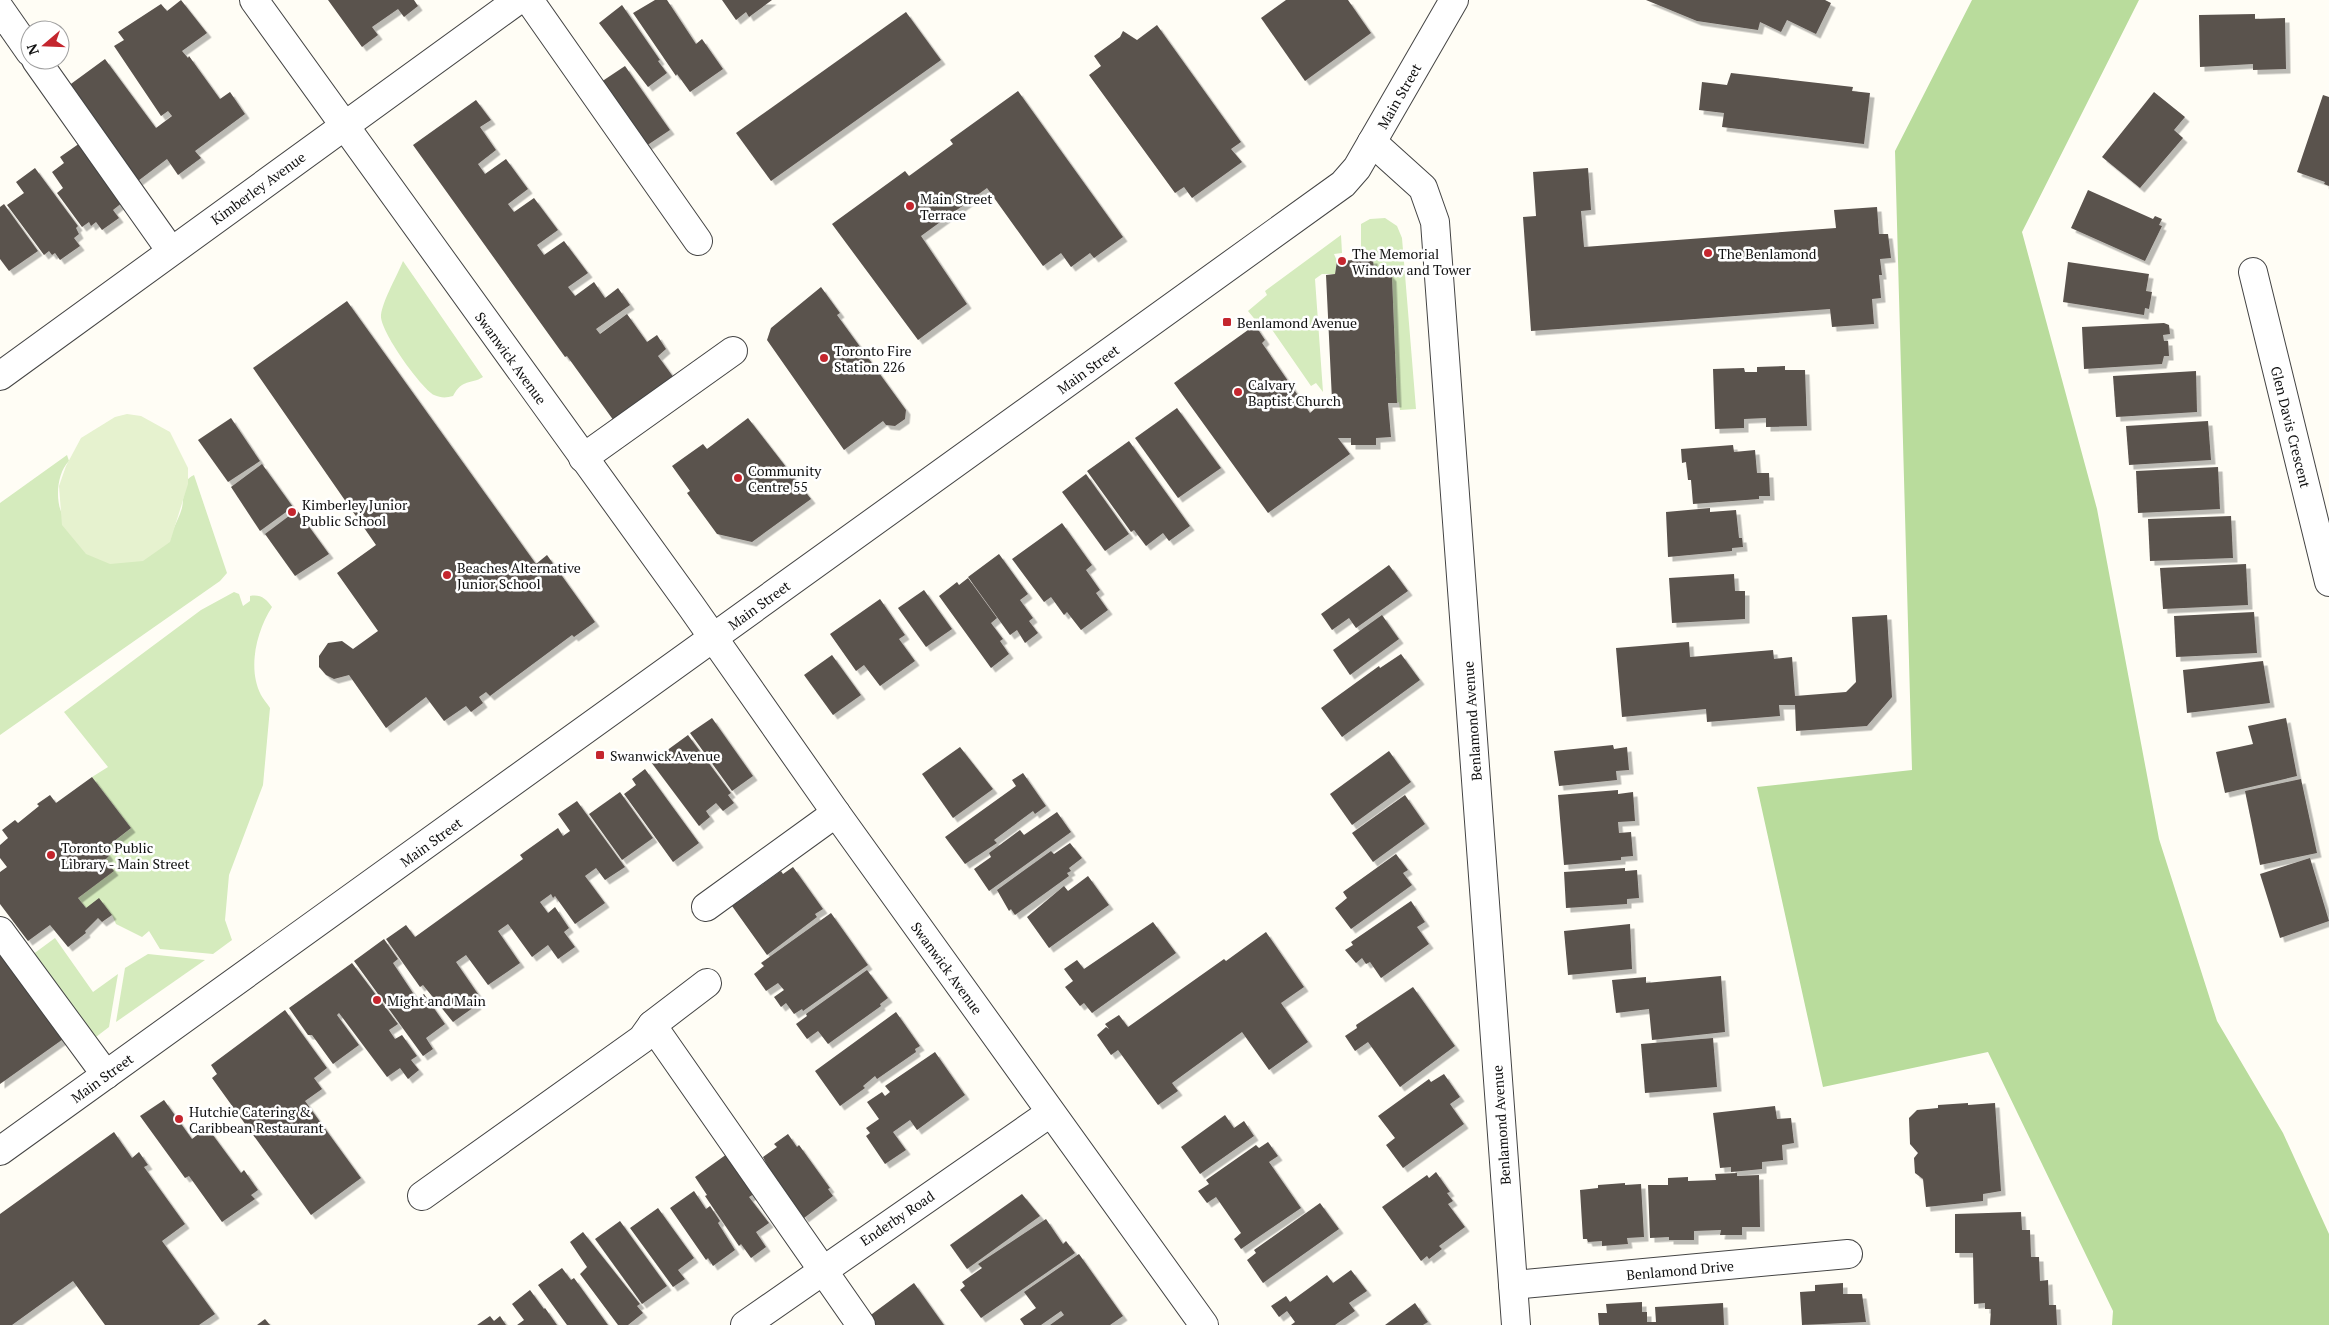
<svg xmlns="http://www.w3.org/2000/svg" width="2329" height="1325" font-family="'PT Serif',serif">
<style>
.green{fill:#d5ebbd}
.forest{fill:#b9dc9c}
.pitch{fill:#e6f2cf}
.building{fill:#5a524d;filter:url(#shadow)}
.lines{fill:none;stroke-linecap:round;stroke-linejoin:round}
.minor-casing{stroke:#444;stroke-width:30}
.minor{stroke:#fff;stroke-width:28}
.poi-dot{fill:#c4262e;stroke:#fff;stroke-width:2}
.labels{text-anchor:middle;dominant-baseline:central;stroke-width:5;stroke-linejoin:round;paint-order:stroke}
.street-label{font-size:14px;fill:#111;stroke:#fff}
.poi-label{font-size:14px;fill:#111;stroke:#fff;text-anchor:start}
</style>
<defs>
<filter id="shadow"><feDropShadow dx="4.5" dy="4.5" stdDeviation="0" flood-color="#0004"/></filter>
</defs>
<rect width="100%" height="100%" fill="#fffdf5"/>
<!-- green -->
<g class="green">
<path d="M1385,218L1397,226L1402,238L1416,409L1400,410L1399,402L1397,403L1392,277L1386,270H1374L1373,259L1363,260V251L1361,250V224L1370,219Z"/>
<path d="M1341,235L1342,253L1334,254L1337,261L1335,274H1322L1315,279L1323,392L1316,383L1311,386L1264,318L1257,322L1248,311L1267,295L1265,291Z"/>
<path d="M403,261L483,377C470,385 463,378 453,396C446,398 441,398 434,395C421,388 379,330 381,315C383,300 397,276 403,261Z"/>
<path d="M67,455L69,461C57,473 55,499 62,514C67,524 76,534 83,544L173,530C176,523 180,515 182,508C185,496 180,481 194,475L227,573L220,581L0,735V503Z"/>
<path d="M234,592L239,594L243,606L250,601V596C261,594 266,599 272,607C257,630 247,668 261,695C263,699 267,703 270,708L263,785L229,875L225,920L232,940L213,954L160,949L149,931L142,937L116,924L112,915L86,908L78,898L113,871L105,860L109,856L104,849L131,828L92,777L108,767L64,712L201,610Z"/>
<path d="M55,938L93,992L118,974L109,1027L92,1040L32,955Z"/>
<path d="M148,954L205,960L116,1022L125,968Z"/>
</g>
<!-- forest -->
<path class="forest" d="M1972,0H2139L2022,232L2097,509L2159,839L2217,1021L2283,1133L2329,1234V1325H2112L2113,1311L1988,1052L1823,1087L1757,787L1912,770L1895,151Z"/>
<!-- pitch -->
<path class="pitch" d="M127,414L141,416L170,432L188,468V484L170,542L143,561L110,564L86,554L62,525L59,486L66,466L81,438L115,417Z"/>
<!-- building -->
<g class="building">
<path d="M181,0L207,33L182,51L188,58L189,56L220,99L230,92L245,114L195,151L201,158L178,175L167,159L134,184L64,89L105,59L156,128L172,116L168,111L161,116L114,46L124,40L118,32L161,4L167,11Z"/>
<path d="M328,0H414L418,6L404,17L398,9L372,27L378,35L362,47Z"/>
<path d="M655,0H667L696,44L702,39L723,69L690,92L677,74L676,76L633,13Z"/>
<path d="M722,0H772L749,17L746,12L736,20Z"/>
<path d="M1286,0H1348L1371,33L1305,81L1261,18Z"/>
<path d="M1646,0H1825L1831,3L1816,34L1787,20L1781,32L1760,22L1758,30L1697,21Z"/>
<path d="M622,5L660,60L658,61L667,73L648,87L599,23Z"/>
<path d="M906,12L941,60L771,181L736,133Z"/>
<path d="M2255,14V19L2285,18L2286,69L2253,70V64L2200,67L2199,15Z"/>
<path d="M1157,25L1241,142L1231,149L1242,162L1192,198L1184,187L1175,193L1089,75L1101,66L1094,56L1120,37L1123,31L1137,40Z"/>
<path d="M625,66L670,130L643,148L598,84Z"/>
<path d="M1731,73L1853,87L1852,91L1870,93L1864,144L1722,127L1724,113L1699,110L1702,82L1727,85Z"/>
<path d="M1018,91L1123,237L1094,258L1090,253L1071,267L1061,253L1043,266L987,188L921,236L967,304L918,340L832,224L905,171L909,176L953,144L950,140Z"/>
<path d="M2154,92L2185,117L2174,130L2183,138L2140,188L2102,157Z"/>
<path d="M2323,95L2329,97V186L2324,184L2325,182L2297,172Z"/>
<path d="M476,100L491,120L480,127L496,150L478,164L485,174L506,159L528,189L508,204L514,212L534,198L558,230L537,245L544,255L564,241L588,273L568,287L575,296L594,282L605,298L618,288L630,305L596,329L600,334L627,314L647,342L657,335L666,349L658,356L674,378L614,421L567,356L565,357L413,145Z"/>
<path d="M80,143L123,202L113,210L119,218L102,230L96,222L91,226L89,222L82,227L57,193L63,188L52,172L64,163L60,157Z"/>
<path d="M35,168L78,226L76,228L79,234L74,238L80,246L60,260L55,253L52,255L49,251L44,255L7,205L24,193L16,182Z"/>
<path d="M1588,168L1591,210L1581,211L1584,247L1836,228L1834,210L1877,207L1879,234H1888L1891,258L1880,259L1882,275H1879L1881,298L1872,299L1874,324L1832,327L1830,309L1531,331L1523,217L1536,216L1533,172Z"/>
<path d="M2088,190L2153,219L2155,216L2162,219L2159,225L2162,226L2145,261L2071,228Z"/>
<path d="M4,204L38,251L9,271L0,259V207Z"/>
<path d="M1373,259L1374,270H1386L1392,277L1397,403H1388L1391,437L1376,438V445H1351V438H1338L1350,454L1268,513L1174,383L1255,325L1265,340L1262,343L1310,413L1323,401L1332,400L1326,275L1335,274L1337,261Z"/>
<path d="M2068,262L2149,274L2146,291L2152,292L2149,309L2145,308L2144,315L2063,302Z"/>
<path d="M821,287L840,313L837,315L906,410L905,419L895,426L886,425L883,421L844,450L767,340L771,328Z"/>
<path d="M347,301L536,564L547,555L595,622L574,637L572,635L490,696L486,692L479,697L483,703L471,712L466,706L444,721L426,697L386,728L349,675L334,679L326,675L319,667V656L328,643L342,641L353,649L378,631L337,573L376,545L253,368Z"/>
<path d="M2164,323L2169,325L2170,334L2163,335L2164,341H2168L2169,356H2164L2162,364L2084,369L2082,327Z"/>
<path d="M1785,366V370H1805L1807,426L1766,427V418L1744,419V428L1715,429L1713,369L1744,368L1745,372H1757V367Z"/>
<path d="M2196,371L2197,412L2116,417L2113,376Z"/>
<path d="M1177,408L1221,468L1178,498L1135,438Z"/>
<path d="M231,418L260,461L228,482L198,440Z"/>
<path d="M748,418L811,499L752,542L717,534L687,493L690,491L672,466L703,444L707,449Z"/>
<path d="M2208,421L2211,460L2129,465L2126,426Z"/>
<path d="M1129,441L1190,526L1169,541L1163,533L1146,546L1134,530L1131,532L1087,471Z"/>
<path d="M1733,445L1734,452L1755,450L1757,473H1769L1770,496H1759V499L1693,504L1691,480H1688L1686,462L1682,463L1681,449Z"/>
<path d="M262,464L293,507L260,531L231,487Z"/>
<path d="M2218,467L2220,509L2138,513L2136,471Z"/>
<path d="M1086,474L1129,534L1105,551L1062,492Z"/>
<path d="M1710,508V512L1736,510L1739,538H1742L1743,547L1732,548V551L1668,557L1666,512Z"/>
<path d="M297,510L329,554L295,576L265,534Z"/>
<path d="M2231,516L2233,558L2150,561L2148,519Z"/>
<path d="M1062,523L1092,565L1086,570L1100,590L1096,593L1108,610L1081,630L1067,612L1064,615L1051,597L1044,602L1012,559Z"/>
<path d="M999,554L1028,594L1020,600L1033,618L1029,621L1038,633L1025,643L1017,630L1010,635L968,577Z"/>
<path d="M2246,564L2248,605L2163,609L2160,568Z"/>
<path d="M1389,565L1408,591L1356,628L1349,618L1332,630L1321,614Z"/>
<path d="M1734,574L1735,591H1745V619L1672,623L1669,578Z"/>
<path d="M968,578L997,618L991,623L1003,639L1000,641L1009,654L991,668L939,596L957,582L959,585Z"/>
<path d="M924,590L952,629L926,647L898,608Z"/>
<path d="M880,599L905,635L899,639L915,661L880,686L864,665L856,671L830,634Z"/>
<path d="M2254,612L2257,653L2176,657L2174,616Z"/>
<path d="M1382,615L1399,639L1350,675L1333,650Z"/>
<path d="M1887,615L1892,697L1867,726L1796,731L1795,705H1779L1780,716L1707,722L1706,709L1622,717L1616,648L1689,642L1690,657L1773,650L1774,659L1792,657L1795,696L1846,692L1856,682L1852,617Z"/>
<path d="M1401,654L1420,680L1342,737L1321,708L1379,666L1380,668Z"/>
<path d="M832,655L861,695L833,715L804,675Z"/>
<path d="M2263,661L2270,703L2187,713L2183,670Z"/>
<path d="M712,718L753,776L732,791L690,733Z"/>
<path d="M2286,718L2297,776L2225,793L2216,752L2253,744L2248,726Z"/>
<path d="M688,735L731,793L728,795L734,803L723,811L716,803L706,811L710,817L699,826L651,762Z"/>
<path d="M1613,745L1614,749L1627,747L1629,770L1616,771L1617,780L1559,786L1554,751Z"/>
<path d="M960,747L993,789L953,818L922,774Z"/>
<path d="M1389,751L1411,782L1352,825L1330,794Z"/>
<path d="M645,769L699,843L673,862L624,794L636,785L632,779Z"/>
<path d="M1023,773L1046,806L1035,814L1033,811L994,840L997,843L965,864L945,837L1016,786L1012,780Z"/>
<path d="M92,777L131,828L104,849L109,856L105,860L114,871L78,898L86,908L99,898L112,915L102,922L98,918L85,931L86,933L68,947L50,925L28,941L0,904V872L7,867L0,858V845L8,838L2,830L15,820L18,823L39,806L37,804L50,795L56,803Z"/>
<path d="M2301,779L2317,853L2260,865L2245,791Z"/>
<path d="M1618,790V794L1633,792L1635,821L1618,822L1619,833L1631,832L1633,856L1621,857V860L1564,865L1558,795Z"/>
<path d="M620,792L653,838L622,860L589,814Z"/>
<path d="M1405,795L1425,824L1373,862L1352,833Z"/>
<path d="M577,801L625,867L605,880L596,868L585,876L605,903L575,924L555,896L553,898L551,894L540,902L548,913L555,907L569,928L564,932L575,947L558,959L548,945L532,957L508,924L498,931L520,963L488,985L466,955L456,962L478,994L472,998L477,1005L453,1022L423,985L420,987L386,939L406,925L415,937L523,859L520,855L558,828L563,836L570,831L558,814Z"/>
<path d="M1057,812L1071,832L989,891L974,869L991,857L989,853L1020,830L1024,835Z"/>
<path d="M1070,843L1082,858L1069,868L1071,871L1067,873L1069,876L1015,915L1011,909L1009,911L997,890L1051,851L1054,854Z"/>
<path d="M1396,854L1408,870L1403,873L1412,885L1351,929L1335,908L1347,898L1343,892Z"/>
<path d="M2310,858L2329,921L2280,938L2260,874Z"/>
<path d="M793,867L823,909L815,914L817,917L767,955L732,906L781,871L783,874Z"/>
<path d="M1625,868V871L1637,870L1639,898L1627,899V904L1566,908L1564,872Z"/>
<path d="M1088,876L1109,905L1049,948L1027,917L1064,886L1068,891Z"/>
<path d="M1411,901L1425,922L1417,927L1429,944L1381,978L1370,962L1366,964L1362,958L1356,963L1345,950L1353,945L1351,942Z"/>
<path d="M831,913L868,965L803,1011L802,1009L794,1014L786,1003L781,1007L774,997L784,990L778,983L766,991L754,974L764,966L761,963Z"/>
<path d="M1153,922L1176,953L1092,1013L1084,1003L1080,1006L1065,987L1073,981L1064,969L1077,960L1084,969Z"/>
<path d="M1630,924L1632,969L1568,975L1564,931Z"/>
<path d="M1266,932L1304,987L1281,1003L1308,1042L1269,1070L1242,1032L1172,1083L1178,1091L1158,1105L1118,1050L1111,1055L1097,1035L1106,1027L1109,1029L1105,1024L1119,1015L1128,1027L1224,959L1226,961Z"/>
<path d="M384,939L398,959L393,963L417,999L424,994L445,1024L426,1038L433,1049L423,1056L354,961Z"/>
<path d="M0,945L66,1037L0,1084Z"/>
<path d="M352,963L398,1024L389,1030L395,1039L402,1035L417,1056L411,1060L419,1070L408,1079L400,1068L387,1077L339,1013L337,1015L359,1045L333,1064L312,1035H308L289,1008Z"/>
<path d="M867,970L888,998L880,1004L881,1006L828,1044L818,1031L807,1039L796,1024L807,1016L806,1014Z"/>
<path d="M1721,976L1725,1032L1652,1040L1649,1009L1616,1013L1612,980L1646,977V983Z"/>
<path d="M1413,987L1455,1046L1400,1087L1368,1042L1355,1051L1345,1036L1357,1028L1356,1025Z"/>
<path d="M285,1010L327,1068L314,1078L322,1089L305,1101L361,1178L311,1215L212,1078L217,1074L211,1065Z"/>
<path d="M896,1012L920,1046L915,1049L916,1052L877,1079L875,1076L863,1086L865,1088L840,1106L815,1071Z"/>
<path d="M1713,1038L1717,1087L1645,1093L1641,1044Z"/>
<path d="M935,1052L965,1095L917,1130L910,1120L893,1132L906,1150L885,1164L866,1136L870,1133L866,1128L879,1119L867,1102L882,1092L885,1096L890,1092L885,1086Z"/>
<path d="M1444,1074L1460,1097L1450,1104L1464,1124L1403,1168L1386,1145L1395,1138L1378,1116L1429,1079L1431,1082Z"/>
<path d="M164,1100L192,1139L207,1127L241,1173L244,1170L258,1190L251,1195L255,1199L222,1222L189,1176L185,1178L140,1116Z"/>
<path d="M1968,1103V1105L1995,1103L2001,1191L1983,1194V1201L1926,1207L1923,1179L1915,1173L1914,1158L1918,1153L1910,1144L1909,1118L1917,1110L1938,1108V1105Z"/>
<path d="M1775,1106L1777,1119L1791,1118L1794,1143L1782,1145L1783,1160L1762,1162V1169L1731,1172V1167L1720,1168L1713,1113Z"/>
<path d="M1225,1115L1234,1128L1244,1121L1254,1136L1200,1174L1181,1147Z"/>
<path d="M114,1132L132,1158L139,1152L148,1165L144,1167L185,1224L162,1241L215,1314L199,1325H105L73,1281L12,1325H0V1214Z"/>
<path d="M788,1134L797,1147L799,1145L830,1188L828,1189L833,1196L804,1218L768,1167L763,1157L777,1147L774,1144Z"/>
<path d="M1268,1142L1278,1156L1269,1162L1301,1208L1241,1249L1234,1239L1241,1233L1216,1197L1207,1203L1198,1191L1209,1184L1206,1180L1256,1145L1259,1148Z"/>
<path d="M727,1154L754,1194L749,1197L769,1223L756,1232L766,1247L751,1258L741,1244L739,1246L705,1196L707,1195L695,1177Z"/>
<path d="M1436,1172L1450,1192L1447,1193L1453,1201L1448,1204L1465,1227L1439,1246L1442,1249L1429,1259L1427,1256L1421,1261L1382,1207L1427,1175L1429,1178Z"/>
<path d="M1737,1173V1176L1759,1175L1760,1227H1742V1235H1720L1721,1230L1694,1231V1240H1669V1237L1650,1238L1648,1185H1668V1178L1688,1177V1181L1716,1180L1715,1174Z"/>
<path d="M1625,1183V1185L1641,1184L1644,1237L1627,1238L1628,1244L1602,1246V1241L1588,1242L1587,1239H1583L1580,1190L1598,1188V1185Z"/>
<path d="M694,1191L706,1209L710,1206L720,1221L718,1223L735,1250L713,1266L708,1258L706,1260L670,1208Z"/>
<path d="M1022,1194L1040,1216L967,1269L950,1245Z"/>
<path d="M1320,1203L1339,1229L1263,1283L1247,1260L1256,1253L1254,1250Z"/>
<path d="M658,1208L694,1258L678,1270L685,1279L673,1287L630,1228Z"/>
<path d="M2021,1212L2022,1230H2030L2031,1257H2039L2040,1281L2048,1280L2049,1305H2056L2057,1325H1990L1991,1309H1985V1303L1974,1304L1973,1253H1955V1214Z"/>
<path d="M1046,1219L1063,1244L1066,1241L1075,1253L981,1318L960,1290L965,1286L962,1282L982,1268L978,1264Z"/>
<path d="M620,1221L667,1286L642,1304L595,1239Z"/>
<path d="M583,1232L640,1304L637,1306L643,1313L628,1325H618L580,1274L587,1267L570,1242Z"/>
<path d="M1079,1254L1123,1316L1110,1325H1050L1064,1315L1061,1311L1041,1325H1024L1020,1319L1036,1308L1024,1292Z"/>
<path d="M562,1268L571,1280L574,1278L608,1325H567L538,1285Z"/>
<path d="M1351,1270L1367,1291L1349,1303L1355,1311L1335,1325H1291L1295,1322L1287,1311L1279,1317L1271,1306L1286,1296L1290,1302L1327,1275L1333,1283Z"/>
<path d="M914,1283L944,1325H874L868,1317Z"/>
<path d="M1843,1283V1294H1862L1866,1322L1802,1325L1800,1292L1815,1291V1285Z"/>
<path d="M530,1290L544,1309L545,1308L557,1325H517L524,1320L512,1304Z"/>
<path d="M1642,1302V1312H1647V1322H1656L1655,1307L1723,1303L1724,1325H1599L1598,1313H1607L1606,1304Z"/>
<path d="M1415,1303L1428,1322L1423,1325H1385Z"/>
<path d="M490,1316L494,1321L500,1316L506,1325H477Z"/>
<path d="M265,1319L270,1325H257Z"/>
</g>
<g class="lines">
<defs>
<g id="minor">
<path d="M254,0L691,606L836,813L1204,1325"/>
<path d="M529,0L698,241"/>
<path d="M0,9L30,52"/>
<path d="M36,60L171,251"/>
<path d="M1372,142L1423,188L1435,222L1516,1325"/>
<path d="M2253,272L2329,582"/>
<path d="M0,376L518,0"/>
<path d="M583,458L733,351"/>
<path d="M706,907L836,813"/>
<path d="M0,931L106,1075"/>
<path d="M652,1025L861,1325"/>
<path d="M0,1151L1343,184L1357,168L1454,0"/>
<path d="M422,1196L642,1039L652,1025L707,983"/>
<path d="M1513,1285L1848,1254"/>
<path d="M745,1325L1050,1113"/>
</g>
</defs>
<!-- minor casing -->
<use href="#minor" class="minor-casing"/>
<!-- minor -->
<use href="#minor" class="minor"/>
</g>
<!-- markers -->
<g class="poi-dot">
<circle cx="910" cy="206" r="5"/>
<circle cx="1708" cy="253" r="5"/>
<circle cx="1342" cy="261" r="5"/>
<rect x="1222" y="317" width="10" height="10" rx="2.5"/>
<circle cx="824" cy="358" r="5"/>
<circle cx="1238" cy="392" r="5"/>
<circle cx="738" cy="478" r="5"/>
<circle cx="292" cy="512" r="5"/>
<circle cx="447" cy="575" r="5"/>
<rect x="595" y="750" width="10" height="10" rx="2.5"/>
<circle cx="51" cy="855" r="5"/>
<circle cx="377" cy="1000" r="5"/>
<circle cx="179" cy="1119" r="5"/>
</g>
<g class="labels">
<!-- street labels -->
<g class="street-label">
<text transform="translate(1399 96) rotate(-60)">Main Street</text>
<text transform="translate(258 188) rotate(-36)">Kimberley Avenue</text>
<text transform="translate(511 358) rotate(54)">Swanwick Avenue</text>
<text transform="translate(1088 369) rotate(-36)">Main Street</text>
<text transform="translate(2291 427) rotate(76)">Glen Davis Crescent</text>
<text transform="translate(759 605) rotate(-36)">Main Street</text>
<text transform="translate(1472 721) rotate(-94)">Benlamond Avenue</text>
<text transform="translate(431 842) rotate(-36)">Main Street</text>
<text transform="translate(947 968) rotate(54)">Swanwick Avenue</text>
<text transform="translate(102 1078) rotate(-36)">Main Street</text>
<text transform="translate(1501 1125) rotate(-94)">Benlamond Avenue</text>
<text transform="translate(897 1218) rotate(-34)">Enderby Road</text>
<text transform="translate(1680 1270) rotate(-5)">Benlamond Drive</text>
</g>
<!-- poi labels -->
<g class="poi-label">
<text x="920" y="198">Main Street<tspan x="920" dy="16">Terrace</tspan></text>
<text x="1352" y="253">The Memorial<tspan x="1352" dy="16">Window and Tower</tspan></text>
<text x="1718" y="253">The Benlamond</text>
<text x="1237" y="322">Benlamond Avenue</text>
<text x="834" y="350">Toronto Fire<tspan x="834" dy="16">Station 226</tspan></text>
<text x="1248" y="384">Calvary<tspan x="1248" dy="16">Baptist Church</tspan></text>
<text x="748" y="470">Community<tspan x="748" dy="16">Centre 55</tspan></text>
<text x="302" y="504">Kimberley Junior<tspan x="302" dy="16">Public School</tspan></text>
<text x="457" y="567">Beaches Alternative<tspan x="457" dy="16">Junior School</tspan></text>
<text x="610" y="755">Swanwick Avenue</text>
<text x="61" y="847">Toronto Public<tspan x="61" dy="16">Library - Main Street</tspan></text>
<text x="387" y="1000">Might and Main</text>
<text x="189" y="1111">Hutchie Catering &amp;<tspan x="189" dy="16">Caribbean Restaurant</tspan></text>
</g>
</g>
<!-- north arrow -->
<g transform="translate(45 45) rotate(251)"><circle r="24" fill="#ffffff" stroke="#a0a0a0"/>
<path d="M0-4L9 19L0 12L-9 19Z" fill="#c4262e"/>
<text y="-8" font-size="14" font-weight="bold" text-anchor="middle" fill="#111111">N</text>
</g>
</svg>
